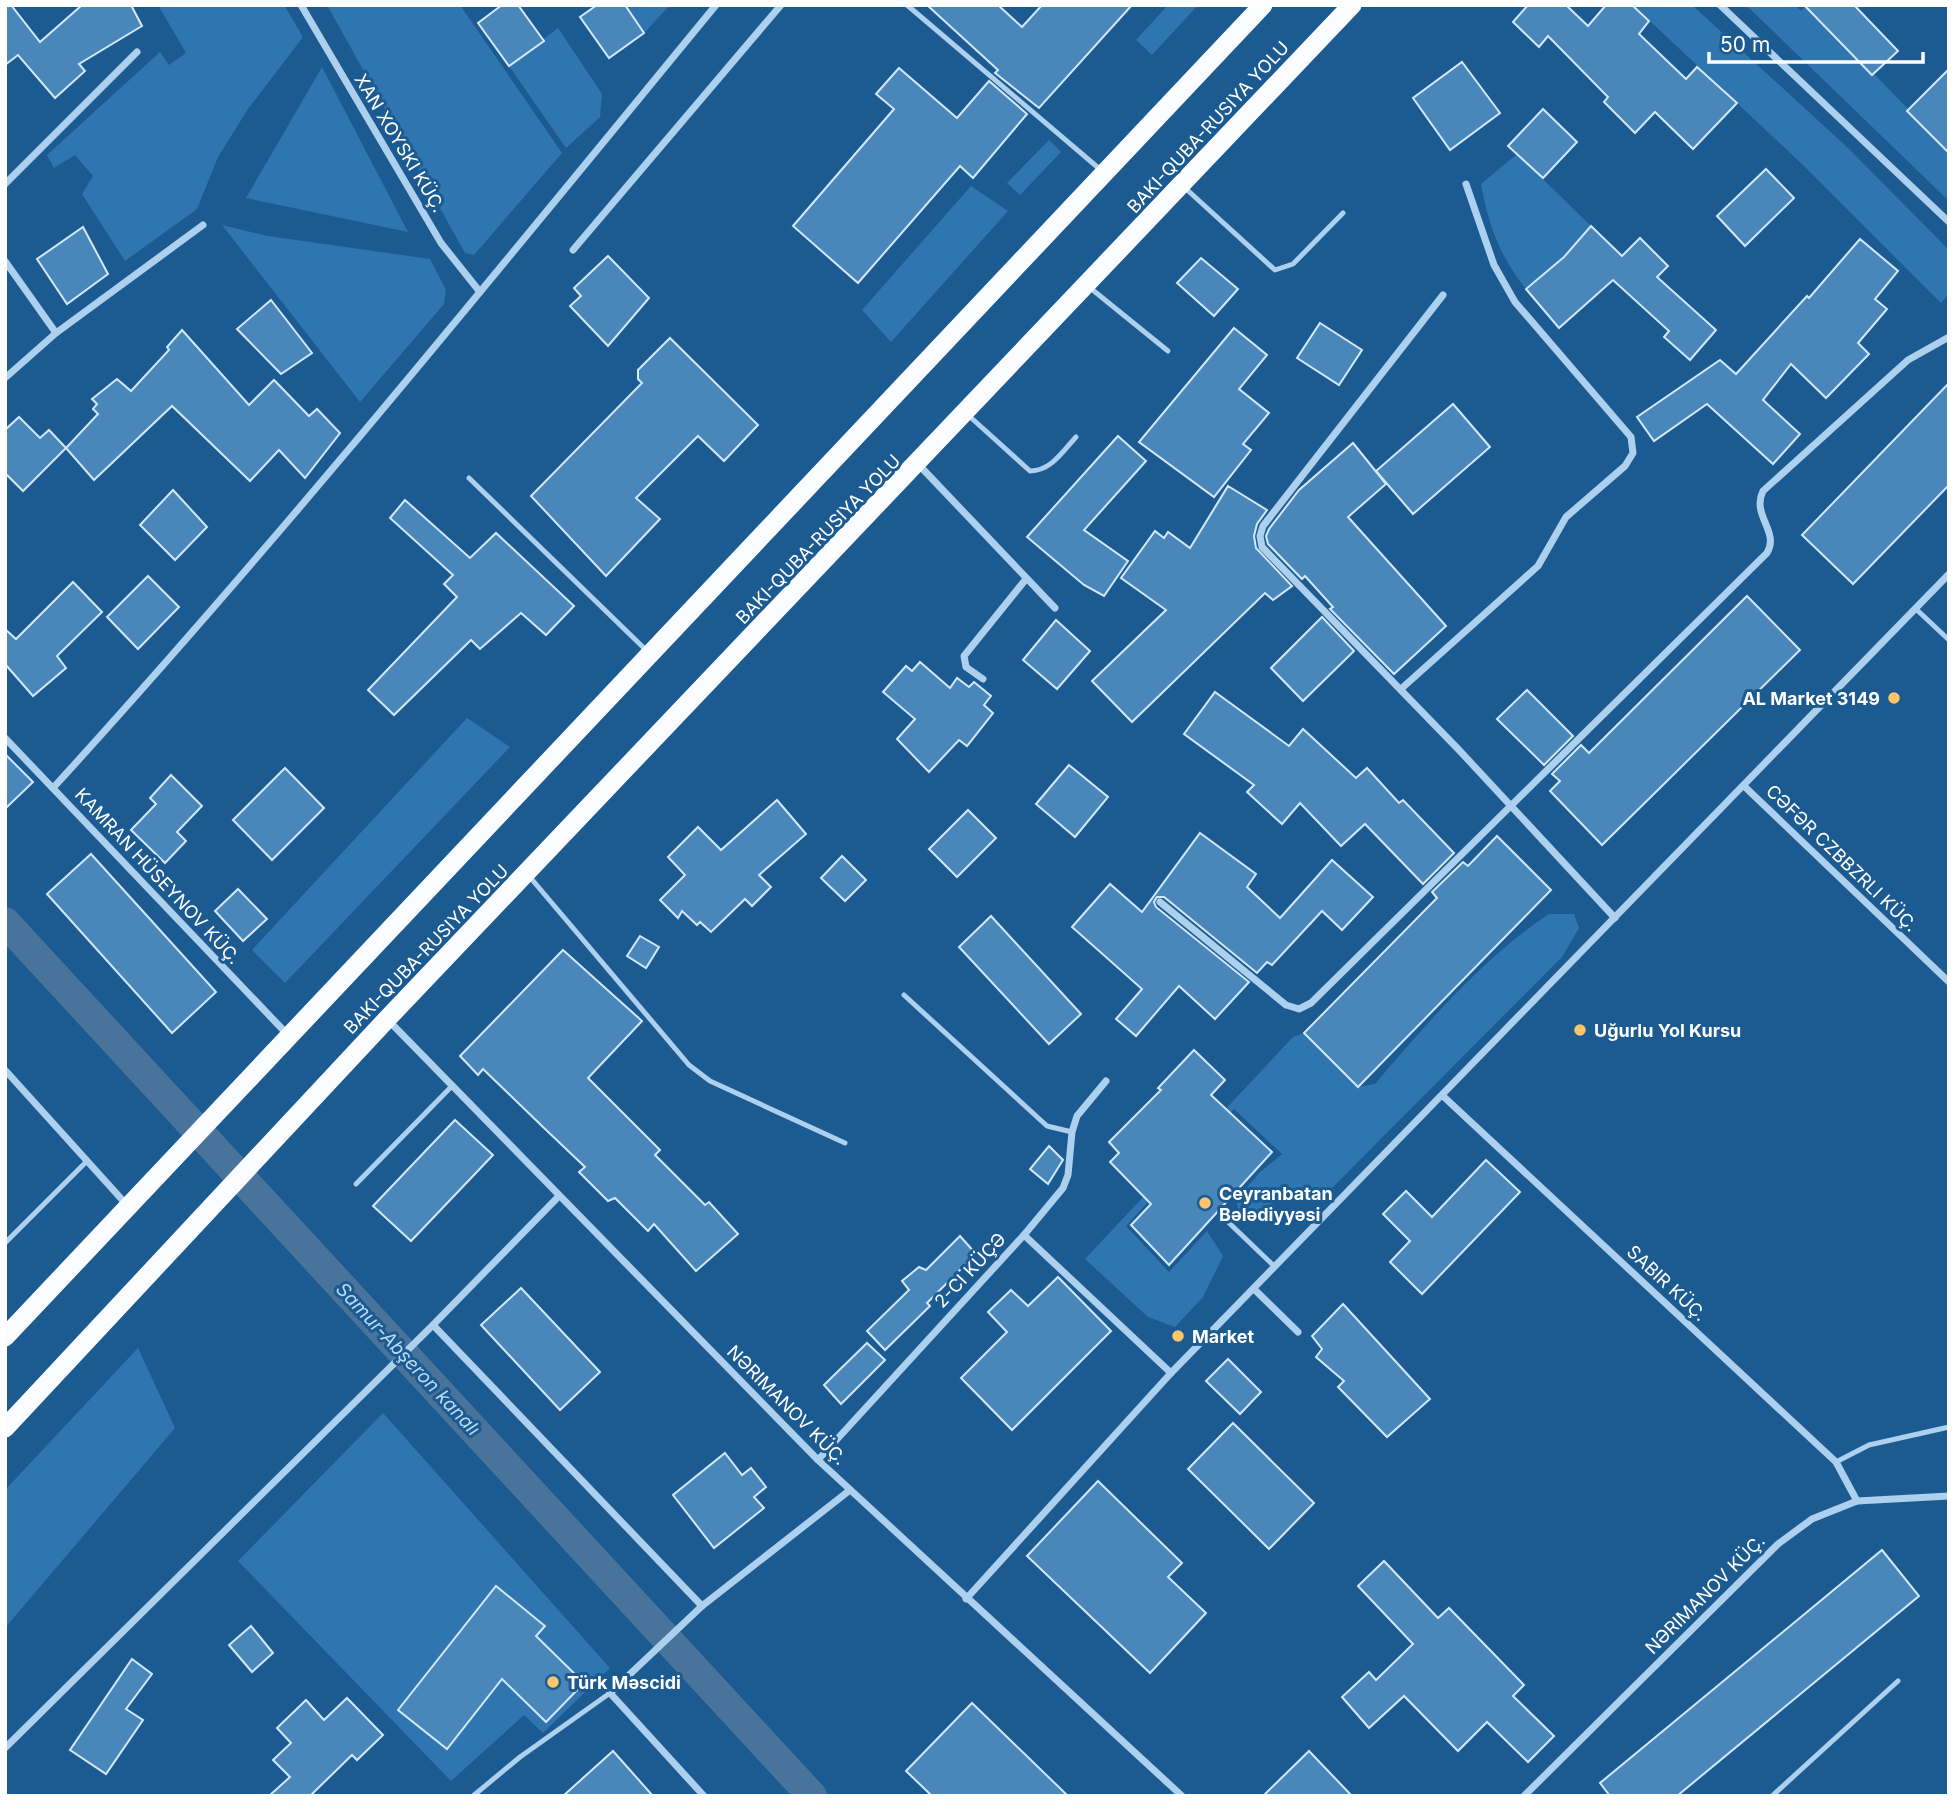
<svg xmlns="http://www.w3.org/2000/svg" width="1954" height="1801" font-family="Inter,sans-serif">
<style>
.green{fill:#2f75af}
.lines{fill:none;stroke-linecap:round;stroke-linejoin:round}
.canal{stroke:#48749b;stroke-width:30}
.building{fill:#4987ba;stroke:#d2e8fa;stroke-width:2}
.service{stroke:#acd0ee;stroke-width:5}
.minor{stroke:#acd0ee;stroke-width:7}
.trunk{stroke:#fafcff;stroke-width:19}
.poi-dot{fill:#fec56a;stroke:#1c5b91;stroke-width:2.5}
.labels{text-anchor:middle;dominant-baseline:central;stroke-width:6;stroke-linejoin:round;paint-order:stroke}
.street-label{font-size:18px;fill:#fff;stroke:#1c5b91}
.poi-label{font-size:18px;font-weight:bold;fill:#fff;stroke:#1c5b91;text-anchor:start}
.water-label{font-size:19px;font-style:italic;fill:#b8daf5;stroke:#1c5b91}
</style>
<rect width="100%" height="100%" fill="#1c5b91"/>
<!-- green -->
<g class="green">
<path d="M158,5H284L303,37L248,109L218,157L197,209L125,261L82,194L93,176L75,155L54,168L47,155L160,52L169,65L186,53Z"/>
<path d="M327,5H460L562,153L474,255L465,253Z"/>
<path d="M625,5H670L644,33Z"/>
<path d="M1168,5H1198L1152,55L1136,40Z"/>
<path d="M1633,5H1692L1848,148L1949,250V294L1941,303L1804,166Z"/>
<path d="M1746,5H1795L1801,11L1807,5L1949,151V201Z"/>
<path d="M558,28L602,94L600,117L566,148L509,66Z"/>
<path d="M322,67L408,232L246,198Z"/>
<path d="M1049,140L1061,152L1020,195L1007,183Z"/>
<path d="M1517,154L1591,226L1555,265L1526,289C1500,257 1488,224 1481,184Z"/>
<path d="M971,186L1008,211L891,342L862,310Z"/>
<path d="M222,225L268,236L430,259L446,290L444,304L360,402Z"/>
<path d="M467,718L510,747L285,983L252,950Z"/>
<path d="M1549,914H1574L1579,928L1562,957L1322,1198L1286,1193C1271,1207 1259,1211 1239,1212L1236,1201L1259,1173L1282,1154L1234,1109L1126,1226L1169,1272L1207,1231L1223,1256L1203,1297L1175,1327L1148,1317L1085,1259L1293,1037L1304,1033L1358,1087L1375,1084C1425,1025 1485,956 1549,914Z"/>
<path d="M138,1348L175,1428L5,1628V1490Z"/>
<path d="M383,1413L610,1668L543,1733L524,1715L451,1781L238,1561Z"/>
</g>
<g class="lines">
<!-- canal -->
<path class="canal" d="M5,922L812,1796"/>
</g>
<!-- building -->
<g class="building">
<path d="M5,5H11L40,42L82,5H131L142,26L79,64L85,71L55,98L18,55L5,65Z"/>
<path d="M502,5H518L544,41L509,66L478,23Z"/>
<path d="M597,5H625L644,33L609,58L580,17Z"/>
<path d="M927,5H998L1022,27L1042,5H1132L1039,108L995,73L998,70Z"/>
<path d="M1528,5H1566L1588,26L1606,5H1632L1649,21L1639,34L1686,79L1697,67L1737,103L1693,149L1655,112L1635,133L1604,102L1608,97L1548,36L1539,47L1513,22Z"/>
<path d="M1804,5H1854L1898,51L1872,75Z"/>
<path d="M1462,62L1500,113L1450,150L1413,98Z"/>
<path d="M899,68L957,118L989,81L1027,114L973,178L960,166L858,283L793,226L894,109L876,94Z"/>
<path d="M1949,69V153L1907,111Z"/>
<path d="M1543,109L1577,142L1543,178L1508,146Z"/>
<path d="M1766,169L1794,198L1745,246L1717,216Z"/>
<path d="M1591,226L1622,256L1640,238L1668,266L1657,277L1716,330L1690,360L1664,337L1669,331L1613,280L1559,328L1526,289L1564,257Z"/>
<path d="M83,227L108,274L67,304L37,259Z"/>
<path d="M1860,239L1898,271L1875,299L1887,309L1858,343L1869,354L1826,398L1791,364L1763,400L1800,434L1773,464L1707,404L1654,441L1637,417L1720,360L1736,374L1807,296L1809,298Z"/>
<path d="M608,256L649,298L608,346L570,306L581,296L574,288Z"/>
<path d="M1201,258L1238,289L1214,316L1177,283Z"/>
<path d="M271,300L312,353L281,374L237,329Z"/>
<path d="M1320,323L1362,350L1339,385L1297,358Z"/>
<path d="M1234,328L1267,355L1239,389L1269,413L1243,444L1251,450L1214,497L1139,442Z"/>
<path d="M182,330L249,405L274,380L309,416L317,409L340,433L305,478L279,450L250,481L172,406L94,480L66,448L98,414L93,409L97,404L92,399L117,379L131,391L169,350L167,347Z"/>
<path d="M670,338L758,425L724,461L698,436L636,498L660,519L606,576L531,496L642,383L638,379V370Z"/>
<path d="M1949,383V485L1853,584L1802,535Z"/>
<path d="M1453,404L1490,447L1413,514L1376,471Z"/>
<path d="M19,417L40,438L49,430L66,448L23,491L5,473V430Z"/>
<path d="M1118,436L1146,461L1084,530L1128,561L1104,596L1084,585L1027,537Z"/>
<path d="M1353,443L1386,484L1348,517L1446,626L1394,674L1330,609L1333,607L1305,576L1302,579L1268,544L1266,536L1269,529L1299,490Z"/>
<path d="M1228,486L1267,510L1257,524L1254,536L1256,548L1292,586L1273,600L1265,593L1132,722L1092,681L1166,610L1121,578L1155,531L1164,538L1168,532L1190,548Z"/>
<path d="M173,490L207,527L175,560L140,525Z"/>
<path d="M405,500L470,558L496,533L574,606L546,635L521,613L480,649L471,640L394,715L368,690L457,597L444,584L453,575L390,518Z"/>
<path d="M148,576L179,607L138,649L107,617Z"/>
<path d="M73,582L102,612L57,656L66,668L33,696L5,664V629L16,639Z"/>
<path d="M1747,596L1800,650L1602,845L1550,791L1560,781L1552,774L1581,745L1589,753Z"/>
<path d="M1322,617L1354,651L1303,701L1271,668Z"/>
<path d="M1056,620L1090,651L1057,689L1023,660Z"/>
<path d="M920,662L950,688L957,678L969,687L974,682L991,696L984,705L993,713L967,746L959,740L929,772L897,739L915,719L883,692L906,666L912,671Z"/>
<path d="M1527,690L1573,736L1544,765L1497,719Z"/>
<path d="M1215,692L1289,746L1303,729L1356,778L1367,768L1399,803L1403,800L1454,853L1423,884L1365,824L1341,846L1300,803L1282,824L1247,792L1254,785L1184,734Z"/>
<path d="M5,754L33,782L5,809Z"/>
<path d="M1069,765L1108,797L1075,837L1036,804Z"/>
<path d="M285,768L324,808L272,860L233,820Z"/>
<path d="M171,775L202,806L177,832L186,841L165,863L131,830L156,804L150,798Z"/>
<path d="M777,800L806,834L759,875L771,887L752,906L745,899L711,932L700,922L697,925L682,911L678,918L660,900L685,875L668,857L698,827L721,850Z"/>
<path d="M968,810L996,838L957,877L929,849Z"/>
<path d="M1200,833L1256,874L1247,887L1280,918L1332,860L1373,897L1342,930L1322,911L1272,965L1267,962L1257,973L1164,897H1157L1154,902L1156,907L1249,982L1215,1019L1179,986L1136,1036L1116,1019L1142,989L1072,927L1110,884L1142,912Z"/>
<path d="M1497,836L1551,890L1358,1087L1304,1033L1437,898L1432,892L1463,862L1468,866Z"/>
<path d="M91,854L216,992L172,1033L47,894Z"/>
<path d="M842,856L866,880L845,901L821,878Z"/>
<path d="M238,889L267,919L243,941L215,911Z"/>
<path d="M991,916L1081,1014L1049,1044L959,947Z"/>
<path d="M640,936L659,947L646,968L627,956Z"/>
<path d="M563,950L642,1021L588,1078L660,1150L655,1155L705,1205L709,1202L738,1234L696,1271L654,1224L648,1231L615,1198L608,1201L579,1172L585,1167L543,1127L483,1069L478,1075L460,1056Z"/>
<path d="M1194,1050L1225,1080L1211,1095L1272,1152L1169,1265L1131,1225L1151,1204L1110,1162L1119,1153L1109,1142L1161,1090L1158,1088Z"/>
<path d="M455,1120L493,1155L411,1241L373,1206Z"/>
<path d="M1049,1146L1063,1160L1048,1184L1030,1169Z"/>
<path d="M1486,1160L1520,1192L1422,1294L1390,1262L1410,1241L1383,1214L1406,1191L1432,1217Z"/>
<path d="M960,1236L976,1254L927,1303L930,1306L885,1350L867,1331L909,1290L902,1281L919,1267L926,1270Z"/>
<path d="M1058,1277L1111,1331L1012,1430L961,1378L1007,1332L988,1312L1011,1290L1028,1306Z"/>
<path d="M521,1288L600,1372L560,1410L481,1325Z"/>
<path d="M1343,1304L1430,1399L1387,1437L1338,1387L1344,1381L1316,1357L1322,1349L1312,1336Z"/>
<path d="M867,1343L885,1360L841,1404L824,1385Z"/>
<path d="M1228,1359L1261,1392L1240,1414L1206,1381Z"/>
<path d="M1233,1423L1314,1503L1269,1549L1188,1469Z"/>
<path d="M725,1453L742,1475L751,1468L766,1487L754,1497L764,1508L714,1548L673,1495Z"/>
<path d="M1098,1481L1182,1563L1168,1577L1206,1613L1150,1673L1027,1556Z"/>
<path d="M1882,1550L1919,1596L1677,1796H1610L1600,1783Z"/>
<path d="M1384,1561L1438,1618L1449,1608L1524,1685L1513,1696L1554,1736L1528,1762L1487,1722L1458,1751L1404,1696L1369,1728L1342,1697L1369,1672L1376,1680L1413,1644L1358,1586Z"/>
<path d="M496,1586L545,1626L536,1636L584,1683L546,1722L502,1679L447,1749L398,1710Z"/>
<path d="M251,1626L273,1653L252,1672L229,1645Z"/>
<path d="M132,1659L152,1674L126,1709L143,1720L106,1774L70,1750Z"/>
<path d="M347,1698L383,1735L357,1760L352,1755L310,1796H269L290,1777L273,1760L291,1743L277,1728L306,1700L324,1720Z"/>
<path d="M972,1703L1068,1796H932L906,1771Z"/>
<path d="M613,1751L653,1796H563Z"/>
<path d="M1309,1751L1352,1796H1263Z"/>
</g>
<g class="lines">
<!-- service -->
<g class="service">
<path d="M907,5L1102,171"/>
<path d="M1184,187L1275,270L1293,264L1343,213"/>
<path d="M1089,287L1168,351"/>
<path d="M968,415L1030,471C1051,471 1063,451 1076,437"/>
<path d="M469,478L647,651"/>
<path d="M1916,609L1949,640"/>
<path d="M529,876L689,1065L710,1081L845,1143"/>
<path d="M904,995L1047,1126L1072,1132"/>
<path d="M356,1184L451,1087"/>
<path d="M1225,1219L1275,1267"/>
<path d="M5,1243L87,1161"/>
<path d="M1836,1462L1869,1445L1949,1427"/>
<path d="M473,1796L520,1757L610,1693"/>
<path d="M1772,1796L1898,1681"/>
</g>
<!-- minor -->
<g class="minor">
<path d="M301,5L441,243L480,292"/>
<path d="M1720,5L1949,222"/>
<path d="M5,184L137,52"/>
<path d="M573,250L781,5"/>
<path d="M5,261L56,333"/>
<path d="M1443,295L1263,526L1260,536L1262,547L1459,750L1615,918"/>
<path d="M5,378L56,333L203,225"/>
<path d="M918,464L1055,608"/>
<path d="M983,679L966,667L964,656L1026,579"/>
<path d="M1401,689L1538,566L1566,517L1625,466L1633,453L1631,437L1515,302L1494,265L1466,184"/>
<path d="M5,738L287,1034"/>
<path d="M1744,786L1949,982"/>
<path d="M53,788C284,535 499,269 716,5"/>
<path d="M1160,902L1286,1005L1299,1009L1311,1003L1767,553C1780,532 1751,515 1763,491L1908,360L1949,337"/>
<path d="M389,1021L818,1460L1182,1796"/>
<path d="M5,1070L126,1204"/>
<path d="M1444,1097L1836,1462L1857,1501"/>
<path d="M1024,1235L1171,1373"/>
<path d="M1254,1289L1298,1332"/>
<path d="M433,1325L702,1606"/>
<path d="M818,1460L1024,1235L1063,1188L1068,1175L1072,1132L1077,1116L1106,1081"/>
<path d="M966,1599L1171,1373L1949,574"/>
<path d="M5,1748L433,1325L559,1196"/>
<path d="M704,1796L610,1693L702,1606L850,1490"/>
<path d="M1524,1796L1778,1544L1812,1519L1857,1501L1949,1496"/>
</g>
<!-- trunk -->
<g class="trunk">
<path d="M5,1337L1263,5"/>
<path d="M5,1428L387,1019L1352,5"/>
</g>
</g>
<!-- markers -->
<g class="poi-dot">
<circle cx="1894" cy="698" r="7"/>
<circle cx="1580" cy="1030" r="7"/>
<circle cx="1205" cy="1203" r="7"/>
<circle cx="1178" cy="1336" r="7"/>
<circle cx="553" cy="1682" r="7"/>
</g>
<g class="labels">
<!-- street labels -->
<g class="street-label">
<text transform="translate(1208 127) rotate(-47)">BAKI-QUBA-RUSIYA YOLU</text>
<text transform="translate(400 143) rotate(59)">XAN XOYSKI KÜÇ.</text>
<text transform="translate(818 539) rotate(-46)">BAKI-QUBA-RUSIYA YOLU</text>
<text transform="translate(1842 858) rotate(44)">CƏFƏR CZBBZRLI KÜÇ.</text>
<text transform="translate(158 876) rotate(47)">KAMRAN HÜSEYNOV KÜÇ.</text>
<text transform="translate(426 949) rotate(-46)">BAKI-QUBA-RUSIYA YOLU</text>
<text transform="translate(970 1270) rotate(-47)">2-CI KÜÇƏ</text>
<text transform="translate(1667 1283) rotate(43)">SABIR KÜÇ.</text>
<text transform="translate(787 1405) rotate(45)">NƏRIMANOV KÜÇ.</text>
<text transform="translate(1705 1594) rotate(-45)">NƏRIMANOV KÜÇ.</text>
</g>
<!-- poi labels -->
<g class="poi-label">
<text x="1880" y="698" text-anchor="end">AL Market 3149</text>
<text x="1594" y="1030">Uğurlu Yol Kursu</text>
<text x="1219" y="1193">Ceyranbatan<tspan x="1219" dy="21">Bələdiyyəsi</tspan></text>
<text x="1192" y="1336">Market</text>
<text x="567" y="1682">Türk Məscidi</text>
</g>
<!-- water labels -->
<g class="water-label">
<text transform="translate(408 1359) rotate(47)">Samur-Abşeron kanalı</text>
</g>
</g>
<!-- border -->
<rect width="1954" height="1801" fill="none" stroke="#ffffff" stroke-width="14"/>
<!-- scale -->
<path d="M1709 52v10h214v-10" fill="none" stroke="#ffffff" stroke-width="3.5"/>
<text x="1720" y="52" font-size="21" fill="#ffffff" stroke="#1c5b91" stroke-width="5" paint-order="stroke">50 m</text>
</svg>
